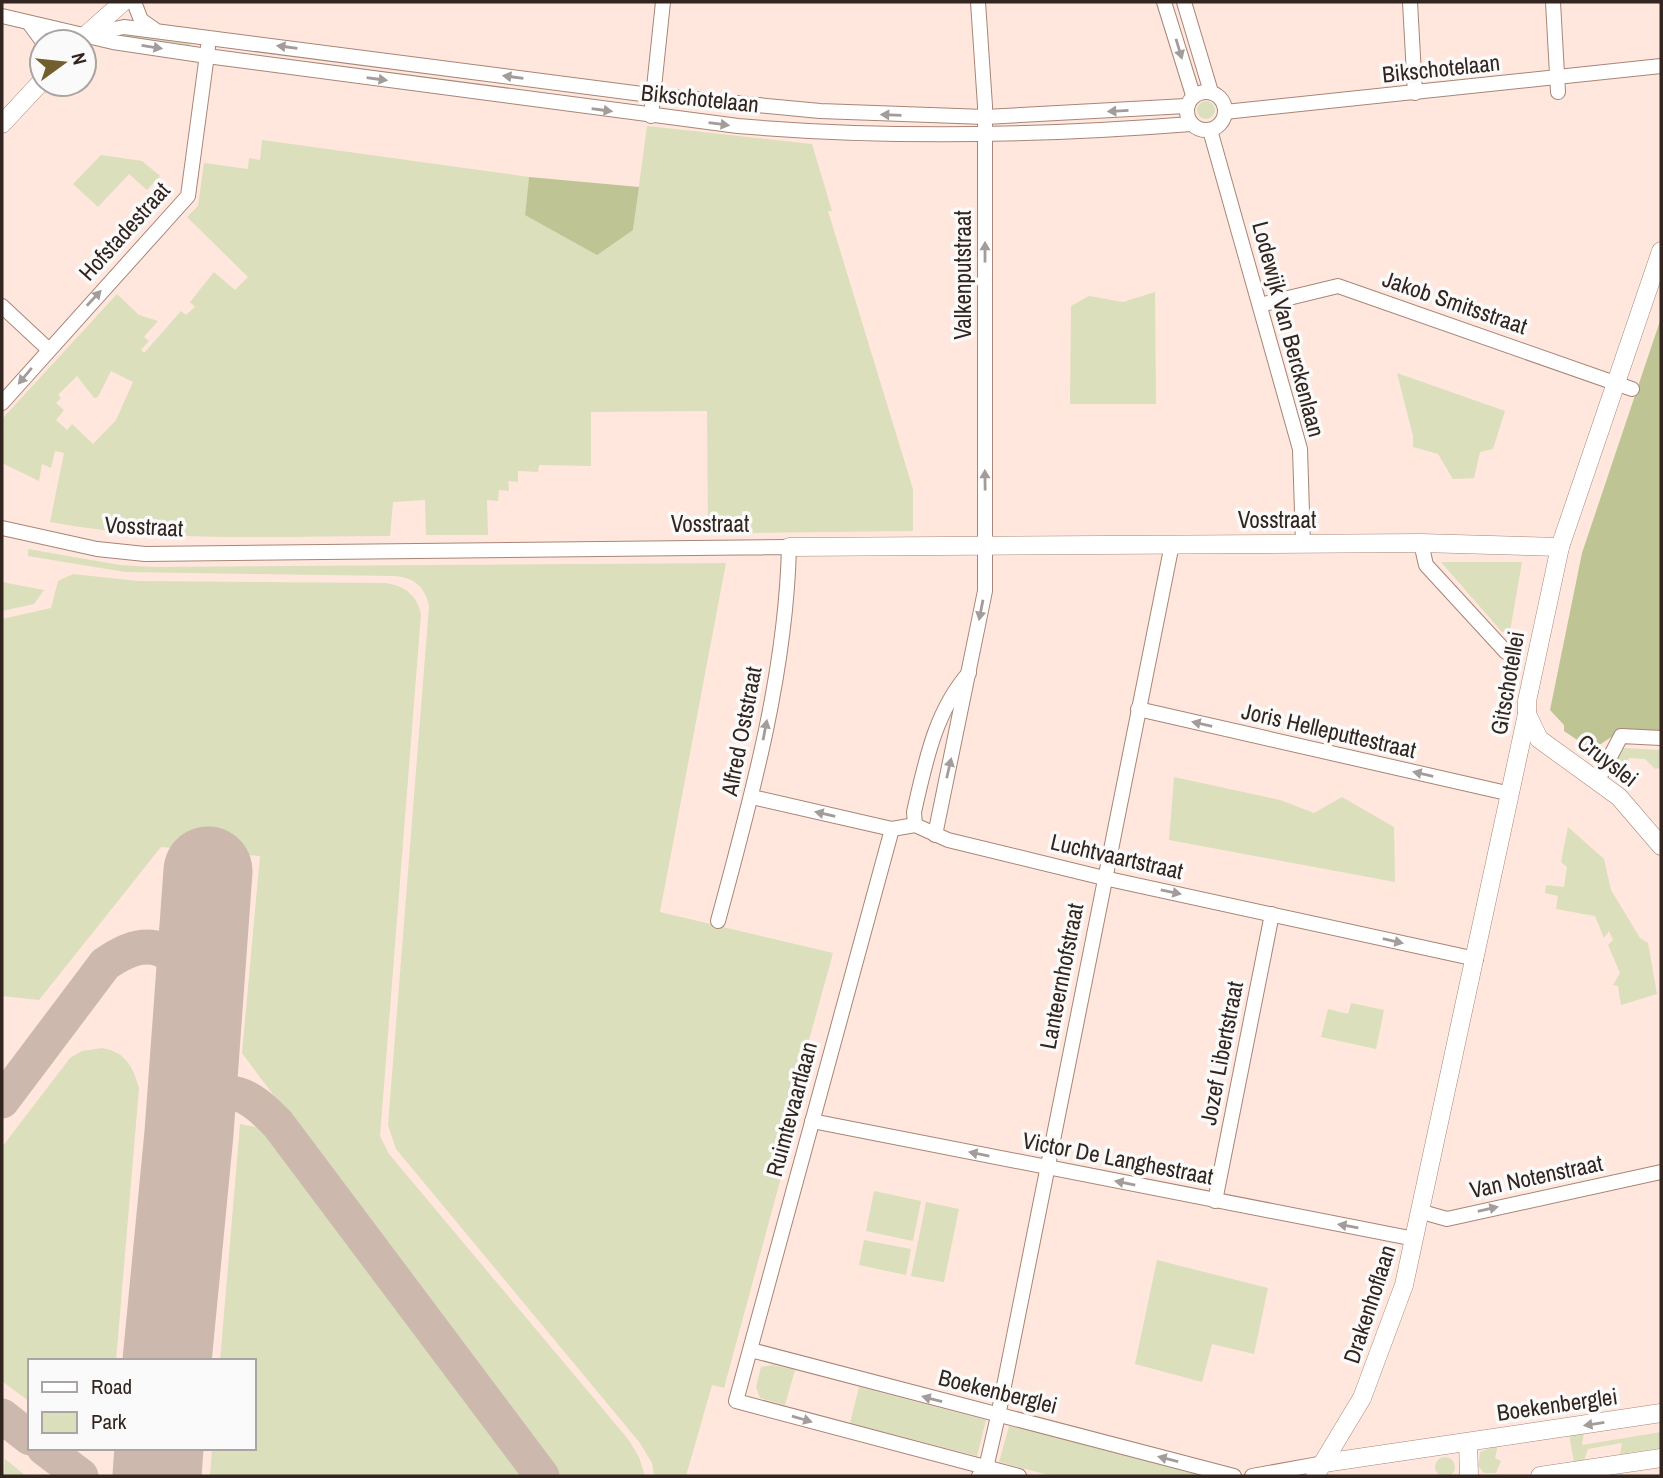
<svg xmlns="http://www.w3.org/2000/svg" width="1663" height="1478" font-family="'Archivo Narrow',sans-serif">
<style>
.green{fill:#dbdfbc;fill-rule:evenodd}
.forest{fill:#bfc494}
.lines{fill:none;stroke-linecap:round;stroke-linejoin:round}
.taxiway{stroke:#cdb8ae;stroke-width:35}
.runway{stroke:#cdb8ae;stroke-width:89}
.minor-casing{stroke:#a88576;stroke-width:16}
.tertiary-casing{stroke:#a88576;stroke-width:19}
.minor{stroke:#fff;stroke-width:14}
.tertiary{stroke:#fff;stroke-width:18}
.oneway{fill:#a39c9a}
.labels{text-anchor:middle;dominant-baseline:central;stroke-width:7;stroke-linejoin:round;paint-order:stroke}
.street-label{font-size:23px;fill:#32241e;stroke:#fafafa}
</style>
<rect width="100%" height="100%" fill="#ffe7dd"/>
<!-- green -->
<g class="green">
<path d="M124,33L191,39L190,47L119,38Z"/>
<circle cx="1206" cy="110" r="9"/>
<path d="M647,126L812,144L832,211H828L913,489V531L748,533V511H742V517H730V521H723V533H708L707,411L591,412V466L539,465L538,472L518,471V482L508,481L509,491L499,490L498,501L487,500L488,535H426L425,500L393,502L390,536C277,536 163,543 50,522L64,453L55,451L51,468L42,464L39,481L2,463V419L117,294L139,315L158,321L144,337L149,341L141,350L144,353L181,311L186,315L195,307L190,302L214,272L235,290L248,277L187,217L198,206L204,163L248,169L249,158L260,160L262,140L529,177L525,215L633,230ZM111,371L133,382L116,420L93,444L72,424L67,430L56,420L64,410L56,403L61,398L58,395L77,376L94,398L98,397Z"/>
<path d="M101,155L142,161L160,176L147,190L129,174L98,207L73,184Z"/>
<path d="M1155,292L1156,404H1070L1071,306L1089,296L1123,302Z"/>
<path d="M1397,373L1505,411L1493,449L1480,452L1474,478L1453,479L1438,454L1413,447V436Z"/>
<path d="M28,549L120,565L155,567L726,563L660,912L833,953L787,1120L796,1122L724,1388L712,1385L686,1476H654L652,1463L640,1443L396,1149L388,1125L429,606C425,587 415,578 395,576L125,572L28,556Z"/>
<path d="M1441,562H1522L1510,631L1502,632Z"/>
<path d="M73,574L138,581L385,583C404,585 417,595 421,614L380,1136L389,1154L628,1439L639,1457L645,1476H557L242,1053L260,856L161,847L39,1000L2,996V619L51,608L58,581Z"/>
<path d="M2,582L44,590L34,604L2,611Z"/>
<path d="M1623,748L1661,750V768L1655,769L1645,759L1629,758L1624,769L1627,772L1621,779L1611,771Z"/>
<path d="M1174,777L1280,800L1314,813L1342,797L1394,827L1395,882L1169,840Z"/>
<path d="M1568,827L1604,859L1611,890L1640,938L1648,943L1657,994L1621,1005L1618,986L1613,985L1620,973L1608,945L1613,940L1609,931L1604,938L1595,916L1556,909L1558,896L1545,893L1546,885L1564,887L1567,867L1561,862Z"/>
<path d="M1351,1003L1384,1010L1376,1049L1321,1037L1328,1009L1348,1014Z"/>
<path d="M102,1048C126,1052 133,1067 139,1088L116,1361H30V1402L2,1381V1147L70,1058L82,1051Z"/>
<path d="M240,1124L262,1128L271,1135L525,1476H210L212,1448H254V1361H220Z"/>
<path d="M874,1191L921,1201L913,1241L866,1231Z"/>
<path d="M926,1202L959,1209L944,1282L911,1276Z"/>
<path d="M864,1240L911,1249L906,1275L859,1265Z"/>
<path d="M1157,1260L1268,1288L1254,1354L1212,1344L1202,1382L1135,1364Z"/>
<path d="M773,1365L795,1370L785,1405L760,1398L756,1387L761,1367Z"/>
<path d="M859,1387L986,1420L977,1456L850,1423Z"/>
<path d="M1009,1426L1205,1476H1053L999,1462Z"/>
<path d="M1584,1432L1582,1445L1661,1432V1448L1620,1454L1622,1443L1588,1449L1584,1460L1574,1462L1569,1434Z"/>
<path d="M1498,1445L1495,1458L1501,1461L1496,1473H1484L1478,1466L1480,1452Z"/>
<circle cx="1445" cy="1467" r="10"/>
<path d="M5,1459L26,1476H4Z"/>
</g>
<!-- forest -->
<g class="forest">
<path d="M529,177L639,187L633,230L597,255L525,215Z"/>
<path d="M1661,318V731L1623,729L1592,750L1564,731V725L1550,710L1582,553Z"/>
</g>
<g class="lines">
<!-- taxiway -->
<g class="taxiway">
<path d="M2,1101L105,964C151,931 177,948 198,996"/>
<path d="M189,1133L193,1111C227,1078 250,1095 278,1124L542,1476"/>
<path d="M2,1416L30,1438"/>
<path d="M44,1448L81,1476"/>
<path d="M135,1476L150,1462L155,1448"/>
</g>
<!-- runway -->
<g class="runway">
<path d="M167,1361L189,1133L208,871"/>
<path d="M157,1476L159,1448"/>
</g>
<defs>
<g id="minor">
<path d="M134,2L141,20L154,29"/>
<path d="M1164,2L1193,95"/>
<path d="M1184,2L1211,92"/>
<path d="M1410,2L1415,93"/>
<path d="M1553,2L1558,92"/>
<path d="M2,16L113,42L207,56L738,126C890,139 1040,136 1191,124"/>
<path d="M29,23L43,42"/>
<path d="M89,34L124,27L642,94L820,111L985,117L1186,106"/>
<circle cx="1206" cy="111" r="19"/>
<path d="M1225,112L1661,66"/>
<path d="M651,116L663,2"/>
<path d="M1210,130L1300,449L1303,544"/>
<path d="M1260,305L1338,286L1632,389"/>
<path d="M2,306L48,349"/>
<path d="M2,403L188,196L208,47"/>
<path d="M2,528L97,549L145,554L789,547C786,674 751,799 718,921"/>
<path d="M1421,543L1426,565L1506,652"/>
<path d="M1138,709L1511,794"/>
<path d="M1598,780L1621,736L1661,738"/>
<path d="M752,797L892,829L915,825L948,840L1104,878L1476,959"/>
<path d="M915,825L914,812C925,764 935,711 969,673"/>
<path d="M892,829L736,1401L1019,1476"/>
<path d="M935,835L985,591V106L978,2"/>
<path d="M812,1121L1415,1239"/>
<path d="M1215,1201L1272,914"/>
<path d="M1422,1212L1447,1219L1661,1172"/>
<path d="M751,1350L1234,1476"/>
<path d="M979,1476L986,1468L998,1416L1172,544"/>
<path d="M1252,1476L1324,1463"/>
</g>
<g id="tertiary">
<path d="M78,42L123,2"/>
<path d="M2,124L42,81"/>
<path d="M789,547L1421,543L1560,547"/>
<path d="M1527,714L1539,739L1619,797L1661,846"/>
<path d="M1468,1442L1469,1476"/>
<path d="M1324,1463L1661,1413"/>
<path d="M1315,1476L1362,1398L1404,1285L1527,714V701L1560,547L1661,251"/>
<path d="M1540,1476L1661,1458"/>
</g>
</defs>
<!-- minor casing -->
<use href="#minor" class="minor-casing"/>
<!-- tertiary casing -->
<use href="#tertiary" class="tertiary-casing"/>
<!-- minor -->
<use href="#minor" class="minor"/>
<!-- tertiary -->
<use href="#tertiary" class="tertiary"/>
</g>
<!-- one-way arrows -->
<defs><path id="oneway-solid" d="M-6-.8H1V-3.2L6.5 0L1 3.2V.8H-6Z" transform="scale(1.75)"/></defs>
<g class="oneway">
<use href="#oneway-solid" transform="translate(152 47) rotate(9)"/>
<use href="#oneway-solid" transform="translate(287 47) rotate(-172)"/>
<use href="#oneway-solid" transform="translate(1179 49) rotate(73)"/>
<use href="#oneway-solid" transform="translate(513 77) rotate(-172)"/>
<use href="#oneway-solid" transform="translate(377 79) rotate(8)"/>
<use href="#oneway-solid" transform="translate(602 110) rotate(8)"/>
<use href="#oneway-solid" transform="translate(1118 111) rotate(177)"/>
<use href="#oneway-solid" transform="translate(891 115) rotate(-178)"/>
<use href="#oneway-solid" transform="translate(719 124) rotate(7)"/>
<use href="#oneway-solid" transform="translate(985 252) rotate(-90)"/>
<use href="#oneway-solid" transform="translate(94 298) rotate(-47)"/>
<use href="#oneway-solid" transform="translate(25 376) rotate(130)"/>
<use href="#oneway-solid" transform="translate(985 480) rotate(-91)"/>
<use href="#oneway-solid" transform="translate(981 610) rotate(101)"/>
<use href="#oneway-solid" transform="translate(1202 724) rotate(-167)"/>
<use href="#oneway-solid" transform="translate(765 730) rotate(-79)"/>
<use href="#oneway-solid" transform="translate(949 768) rotate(-77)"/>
<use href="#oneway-solid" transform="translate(1423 774) rotate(-167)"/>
<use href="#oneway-solid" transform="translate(825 814) rotate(-167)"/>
<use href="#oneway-solid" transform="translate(1171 892) rotate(12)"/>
<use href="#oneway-solid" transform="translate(1393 941) rotate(13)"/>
<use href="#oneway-solid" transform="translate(979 1154) rotate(-169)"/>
<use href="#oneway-solid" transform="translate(1125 1183) rotate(-168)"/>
<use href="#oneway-solid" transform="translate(1488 1209) rotate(-13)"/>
<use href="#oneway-solid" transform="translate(1348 1226) rotate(-170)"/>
<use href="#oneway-solid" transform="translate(932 1399) rotate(-165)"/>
<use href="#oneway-solid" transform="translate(802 1419) rotate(16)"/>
<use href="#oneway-solid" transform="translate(1594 1424) rotate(171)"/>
<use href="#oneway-solid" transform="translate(1168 1459) rotate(-166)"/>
</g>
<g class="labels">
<!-- street labels -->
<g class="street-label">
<text transform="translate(1441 68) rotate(-6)">Bikschotelaan</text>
<text transform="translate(700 98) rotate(6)">Bikschotelaan</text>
<text transform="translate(124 231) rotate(-48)">Hofstadestraat</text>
<text transform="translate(962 275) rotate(-90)">Valkenputstraat</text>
<text transform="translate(1455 302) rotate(19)">Jakob Smitsstraat</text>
<text transform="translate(1289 329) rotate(75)">Lodewijk Van Berckenlaan</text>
<text x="1277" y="519">Vosstraat</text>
<text x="710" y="523">Vosstraat</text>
<text transform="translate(144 526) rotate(3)">Vosstraat</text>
<text transform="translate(1507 683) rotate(-80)">Gitschotellei</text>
<text transform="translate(1329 730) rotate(13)">Joris Helleputtestraat</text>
<text transform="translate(741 731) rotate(-79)">Alfred Oststraat</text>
<text transform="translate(1608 760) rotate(38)">Cruyslei</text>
<text transform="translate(1117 856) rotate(13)">Luchtvaartstraat</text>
<text transform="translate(1061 976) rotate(-79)">Lanteernhofstraat</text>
<text transform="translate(1221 1053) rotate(-79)">Jozef Libertstraat</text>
<text transform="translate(791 1109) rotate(-75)">Ruimtevaartlaan</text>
<text transform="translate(1118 1158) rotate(11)">Victor De Langhestraat</text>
<text transform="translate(1536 1176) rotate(-12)">Van Notenstraat</text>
<text transform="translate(1369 1304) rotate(-72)">Drakenhoflaan</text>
<text transform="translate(998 1391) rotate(14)">Boekenberglei</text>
<text transform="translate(1557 1404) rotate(-8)">Boekenberglei</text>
</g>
</g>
<!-- border -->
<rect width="1663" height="1478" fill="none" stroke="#32241e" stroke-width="7"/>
<!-- legend -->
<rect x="28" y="1359" width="228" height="91" fill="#fafafa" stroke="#aaa4a2" stroke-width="2"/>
<rect x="42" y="1382" width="35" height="10" fill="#ffffff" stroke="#aaa4a2" stroke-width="2"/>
<text x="91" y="1394" font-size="21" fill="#32241e">Road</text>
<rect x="42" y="1412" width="35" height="21" fill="#dbdfbc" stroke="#aaa4a2" stroke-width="2"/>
<text x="91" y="1429" font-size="21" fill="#32241e">Park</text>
<!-- north arrow -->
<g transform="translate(63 63) rotate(75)"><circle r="33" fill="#fafafa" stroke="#aaa4a2" stroke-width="2"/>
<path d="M0-5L12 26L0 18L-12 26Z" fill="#725f2e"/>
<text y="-10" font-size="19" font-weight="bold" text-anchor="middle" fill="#32241e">N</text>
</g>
</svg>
